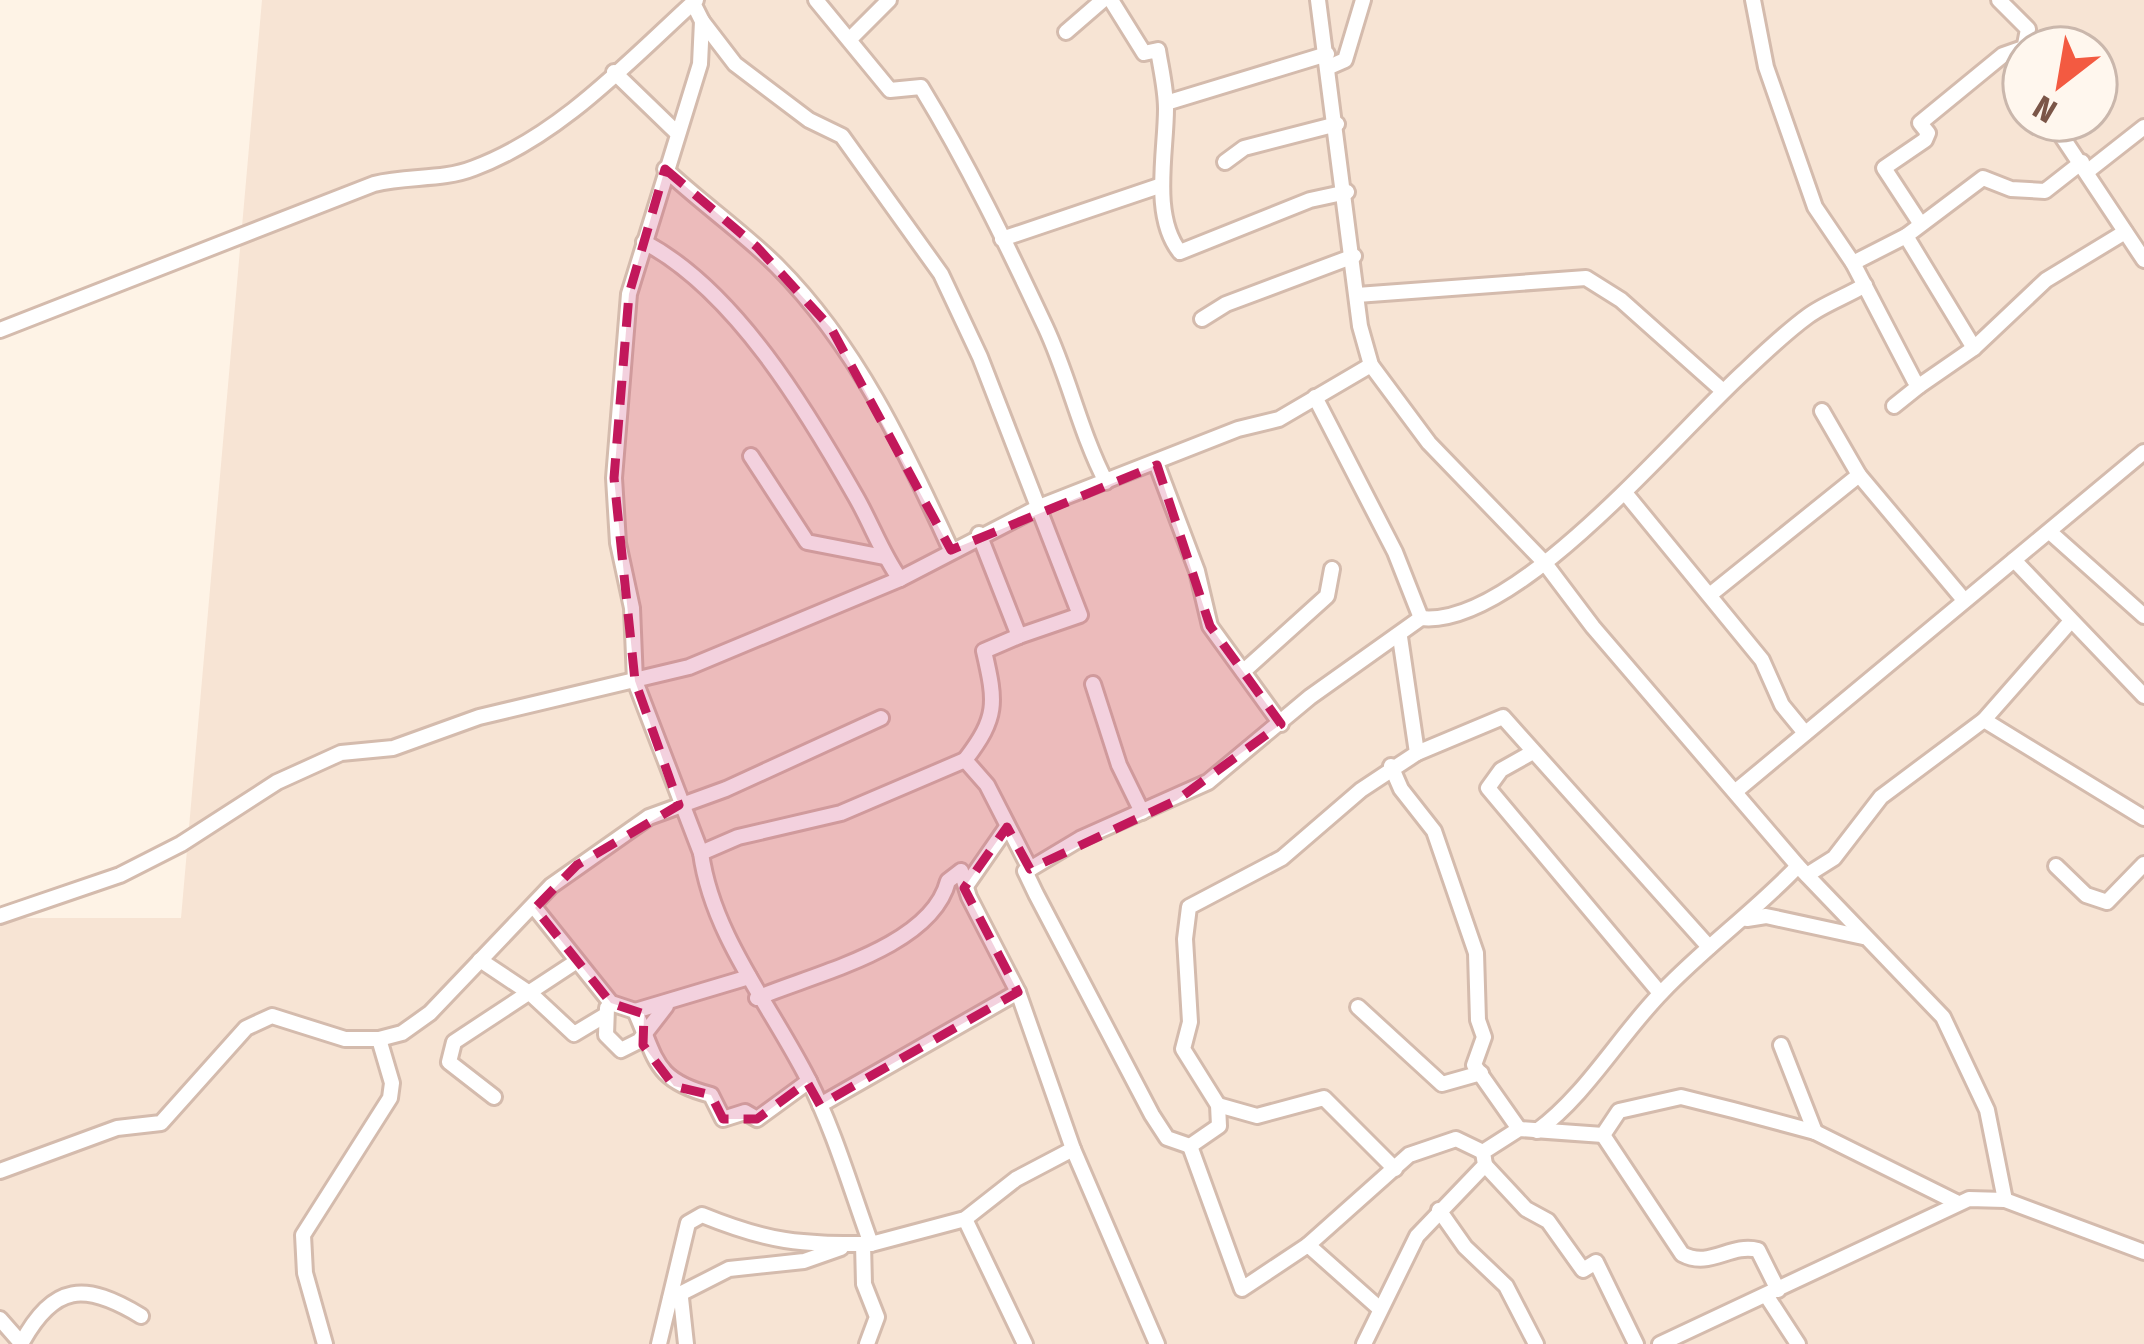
<svg xmlns="http://www.w3.org/2000/svg" width="2144" height="1344" font-family="'Fira Sans Condensed',sans-serif">
<style>
.residential{fill:#f7e4d4;fill-rule:evenodd}
.lines{fill:none;stroke-linecap:round;stroke-linejoin:round}
.street-casing{stroke:#d4bbad;stroke-width:20}
.street{stroke:#fff;stroke-width:14}
.marked{fill:#c2185b;fill-opacity:0.2;stroke:#c2185b;stroke-width:9;stroke-dasharray:24 15;stroke-linejoin:round}
</style>
<rect width="100%" height="100%" fill="#fef3e6"/>
<!-- residential -->
<path class="residential" d="M262,0H2144V1344H0V918H181ZM2024,48H2096V120H2024Z"/>
<g class="lines">
<defs>
<g id="street">
<path d="M816,0L890,90L921,87C968,164 1007,245 1045,326C1069,377 1080,432 1106,482"/>
<path d="M1111,0L1144,53L1158,50C1161,69 1166,89 1166,109C1166,152 1151,216 1180,252L1310,200L1347,192"/>
<path d="M1318,0L1360,326L1371,365L1429,443L1544,562L1593,627L1798,866L1943,1017L1987,1110L2005,1200"/>
<path d="M1753,0L1766,67L1815,207L1853,263L1914,380L1919,386L1974,348"/>
<path d="M1999,0L2028,29L2024,50"/>
<path d="M693,3L702,21L700,64L629,294L614,478L618,543L632,608L635,681L701,853C712,935 771,1006 808,1079C834,1130 851,1189 871,1244L965,1219L1016,1179L1073,1149"/>
<path d="M702,21L735,64L809,120L842,136L941,274L980,357L1080,615L1019,636L979,534"/>
<path d="M1066,32L1103,0"/>
<path d="M851,38L889,0"/>
<path d="M1329,67L1345,60L1363,0"/>
<path d="M614,72L675,131"/>
<path d="M1166,103L1327,54"/>
<path d="M2051,120L2144,260"/>
<path d="M1225,162L1244,148L1337,124"/>
<path d="M665,169C701,203 743,232 777,266C856,345 905,449 951,550"/>
<path d="M2088,171L2144,127"/>
<path d="M1920,223L1884,168L1925,140L1928,133L1920,123L2003,55L2023,48"/>
<path d="M1906,236L1983,178L2011,189L2045,191L2082,162"/>
<path d="M1002,239L1162,185"/>
<path d="M644,242C735,290 806,409 856,497C872,525 882,554 900,579"/>
<path d="M1853,263L1906,236L1974,348L2046,280L2125,232"/>
<path d="M1357,295L1586,278L1621,300L1723,391"/>
<path d="M1202,319L1226,304L1354,256"/>
<path d="M0,330L374,184C408,175 441,181 474,168C560,136 629,61 696,0"/>
<path d="M1315,397L1395,552L1421,618"/>
<path d="M1894,406L1919,386"/>
<path d="M1822,411L1859,475L1964,600"/>
<path d="M751,456L807,542L884,557"/>
<path d="M1157,465L1197,571L1210,626L1281,724"/>
<path d="M1626,494L1762,660L1782,705L1805,733"/>
<path d="M2051,533L2144,616"/>
<path d="M2014,560L2144,696"/>
<path d="M1711,594L1859,475"/>
<path d="M1019,636L984,651C996,703 998,717 965,760L987,785L1030,869L1025,871L1036,894L1152,1115L1167,1138L1190,1146L1219,1126L1218,1105L1183,1049L1190,1022L1185,939L1189,907L1282,858L1361,790L1417,753L1400,637"/>
<path d="M1246,669L1327,596L1332,569"/>
<path d="M1093,684L1119,765L1142,812"/>
<path d="M1984,720L2144,818"/>
<path d="M1533,752L1501,770L1488,788L1660,993"/>
<path d="M1417,753L1503,717L1709,947"/>
<path d="M1391,766L1401,789L1434,831L1476,953L1478,1020L1484,1037L1474,1065L1519,1129"/>
<path d="M1736,791L2144,452"/>
<path d="M701,853L738,837L841,813L965,760"/>
<path d="M2056,866L2086,895L2107,902L2144,864"/>
<path d="M1030,869L1080,839L1208,782L1310,697L1421,618C1516,629 1677,432 1745,371C1765,352 1786,332 1808,316C1824,304 1847,296 1865,285"/>
<path d="M1807,875L1834,858L1881,797L1984,720L2070,622"/>
<path d="M966,886L1007,827"/>
<path d="M535,908L611,1003L635,1011C657,1059 653,1080 711,1095L723,1119L745,1112L757,1119L809,1081"/>
<path d="M0,916L120,875L181,844L277,782L341,753L393,748L479,717L689,667L900,579L1039,507L1238,429L1279,419L1371,365"/>
<path d="M1747,919L1766,916L1863,937"/>
<path d="M480,960L531,994L574,1034L604,1016"/>
<path d="M757,998C813,974 931,948 948,881L961,871L969,897L1018,992"/>
<path d="M1358,1007L1442,1084L1481,1073"/>
<path d="M607,1008L606,1035L621,1050L639,1041L666,1006"/>
<path d="M635,1011L749,977"/>
<path d="M1781,1045L1815,1132"/>
<path d="M494,1097L449,1062L454,1042L574,963"/>
<path d="M820,1105L1018,992L1073,1149L1157,1344"/>
<path d="M1218,1105L1257,1116L1324,1098L1395,1169"/>
<path d="M1537,1131C1587,1094 1619,1036 1662,992C1706,946 1754,912 1798,866"/>
<path d="M1603,1135L1682,1254C1710,1269 1730,1243 1758,1250L1778,1290"/>
<path d="M1190,1146L1242,1289L1308,1245L1380,1309"/>
<path d="M1485,1165L1526,1209L1548,1221L1583,1270L1596,1262L1636,1344"/>
<path d="M0,1171L117,1128L161,1123L246,1028L272,1016L345,1039H379L402,1033L430,1013L551,886L649,817L726,789L881,718"/>
<path d="M1439,1210L1465,1247L1506,1286L1536,1344"/>
<path d="M965,1219L1025,1344"/>
<path d="M863,1244L864,1284L877,1317L867,1344"/>
<path d="M1308,1245L1409,1155L1456,1139L1483,1152"/>
<path d="M1766,1295L1798,1344"/>
<path d="M681,1298L686,1344"/>
<path d="M670,1299L729,1269L804,1261L841,1248"/>
<path d="M0,1319L22,1344"/>
<path d="M21,1344C54,1283 85,1282 141,1316"/>
<path d="M325,1344L305,1273L303,1235L390,1098L392,1083L379,1039"/>
<path d="M659,1344L688,1223L702,1215C771,1243 798,1244 871,1244"/>
<path d="M1364,1344L1417,1236L1485,1165L1483,1152L1519,1129L1603,1135L1619,1111L1681,1097L1733,1110L1815,1132L1956,1202"/>
<path d="M1660,1344L1969,1199L2005,1200L2144,1252"/>
</g>
</defs>
<!-- street casing -->
<use href="#street" class="street-casing"/>
<!-- street -->
<use href="#street" class="street"/>
</g>
<!-- marked area -->
<path class="marked" d="M665,169L757,247L831,328L951,550L1157,465L1210,626L1281,724L1177,800L1030,869L1007,827L964,888L1018,992L820,1105L807,1082L757,1119H723L711,1095L674,1086L643,1045L644,1014L611,1003L535,908L577,865L679,805L635,681L614,478L629,294Z"/>
<!-- north arrow -->
<g transform="translate(2060 84) rotate(211)"><circle r="57" fill="#fff7ee" stroke="#cab7ac" stroke-width="3"/>
<path d="M0-9L21 45L0 30L-21 45Z" fill="#f35a41"/>
<text y="-18" font-size="33" font-weight="bold" text-anchor="middle" fill="#7b5648">N</text>
</g>
</svg>
